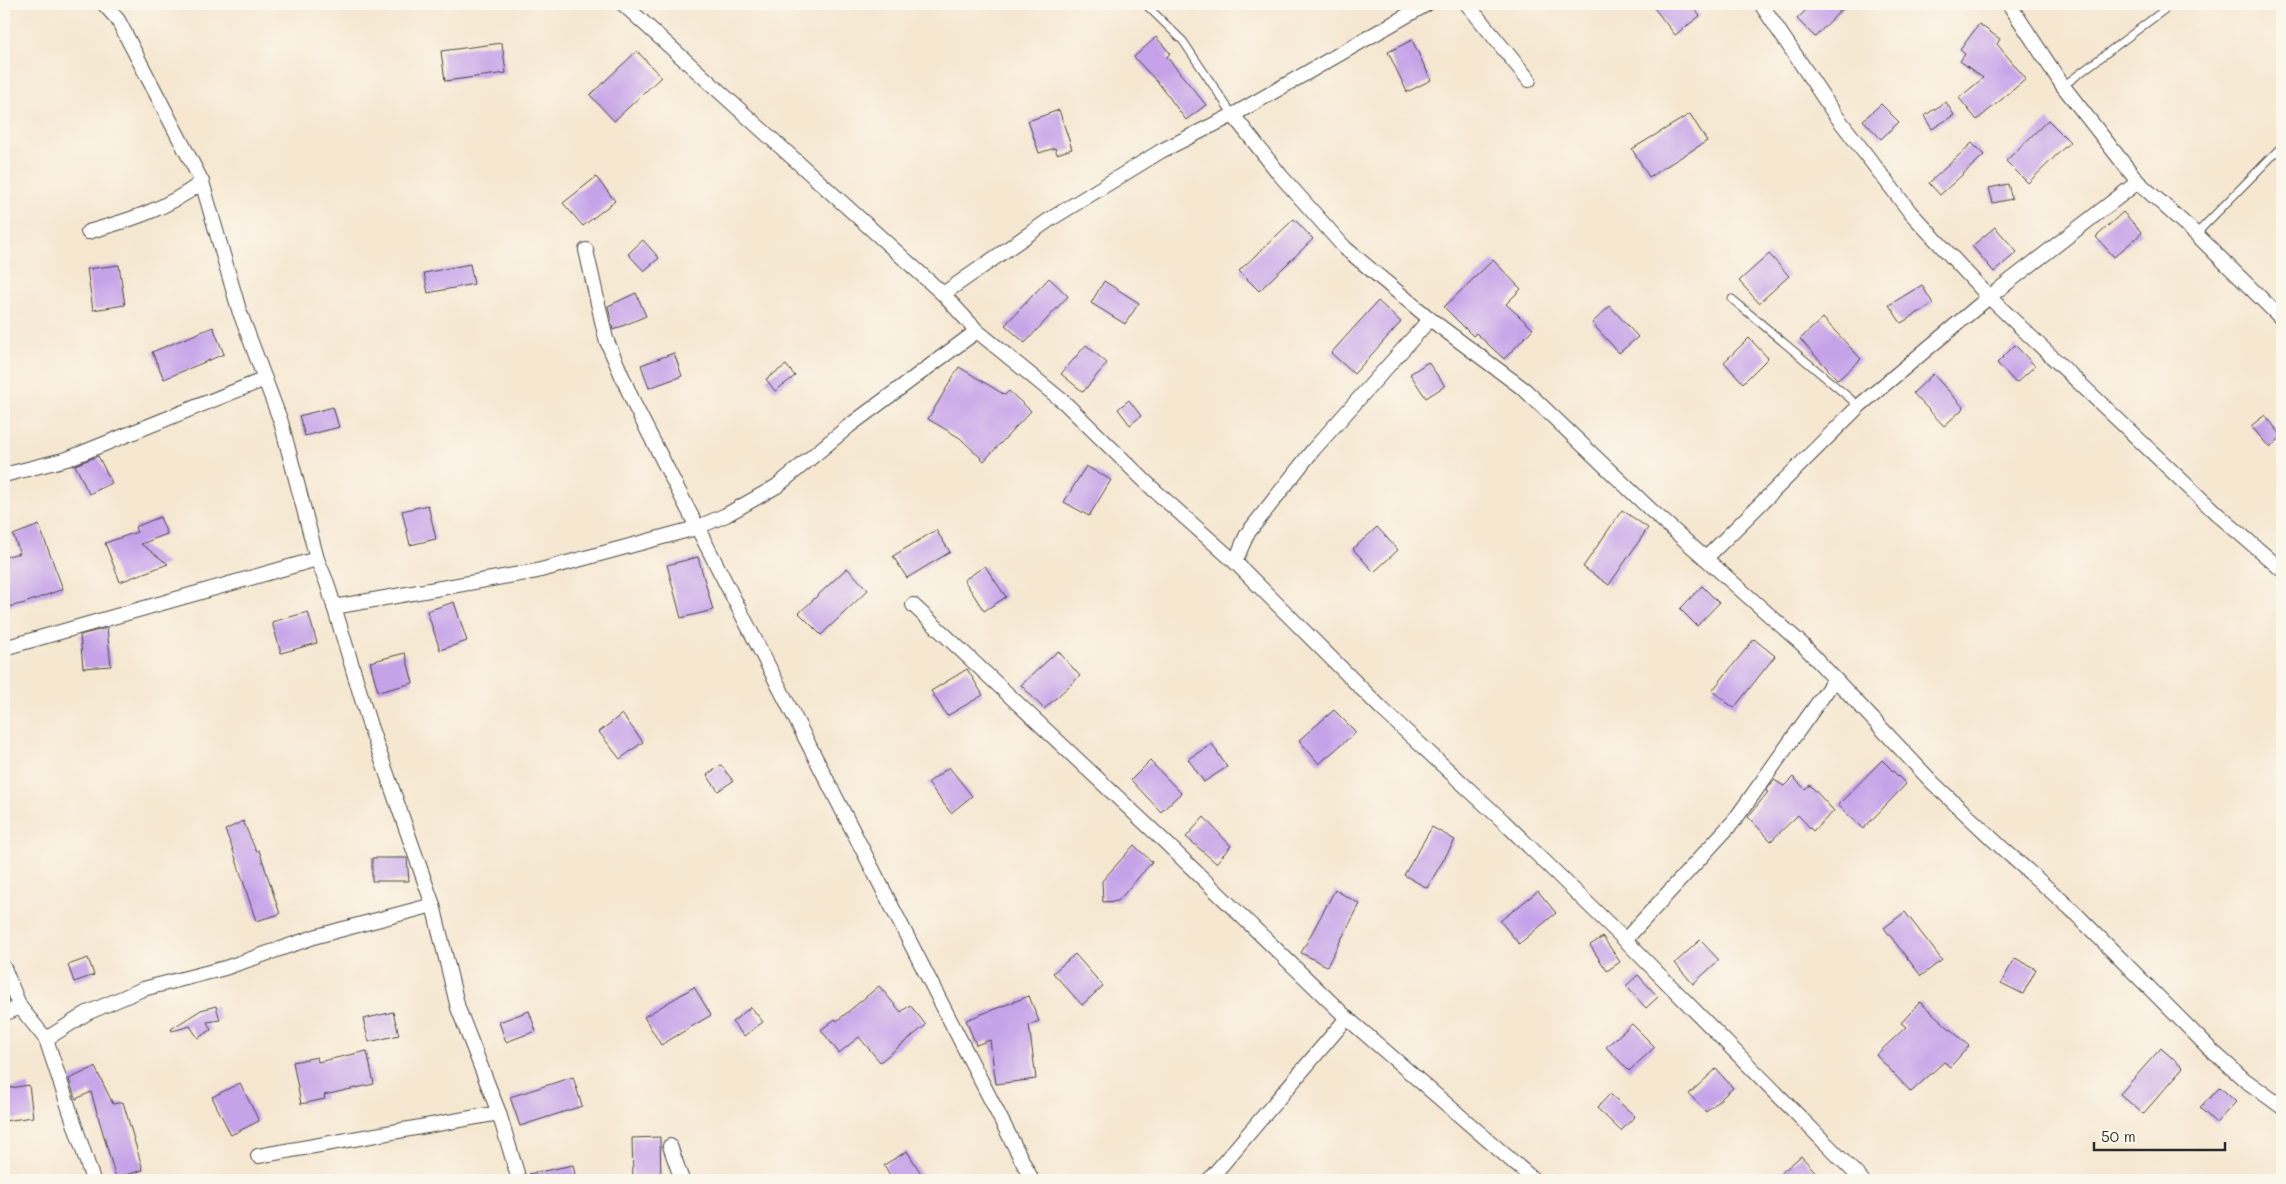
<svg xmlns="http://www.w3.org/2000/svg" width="2286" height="1184" font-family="Mali,sans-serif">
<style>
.building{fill:#c6a3e9}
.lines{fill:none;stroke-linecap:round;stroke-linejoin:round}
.lane-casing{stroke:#494744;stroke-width:9}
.street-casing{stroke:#494744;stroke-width:16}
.lane{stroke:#fff;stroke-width:7}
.street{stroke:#fff;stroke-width:14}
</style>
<rect width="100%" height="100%" fill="#fbf7ec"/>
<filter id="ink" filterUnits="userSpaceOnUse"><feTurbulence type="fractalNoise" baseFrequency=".02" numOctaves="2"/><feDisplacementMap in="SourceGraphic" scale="10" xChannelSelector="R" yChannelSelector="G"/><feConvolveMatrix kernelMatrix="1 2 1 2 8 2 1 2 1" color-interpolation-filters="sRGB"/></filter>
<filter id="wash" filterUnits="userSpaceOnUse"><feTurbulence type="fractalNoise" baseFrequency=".0096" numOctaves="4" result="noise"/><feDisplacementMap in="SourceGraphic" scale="20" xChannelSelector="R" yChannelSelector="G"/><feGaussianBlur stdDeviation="1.12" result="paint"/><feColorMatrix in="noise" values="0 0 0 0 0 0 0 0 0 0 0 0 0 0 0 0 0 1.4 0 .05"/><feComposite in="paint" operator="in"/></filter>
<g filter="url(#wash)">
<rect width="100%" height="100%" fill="#f5e7d0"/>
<g id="blocks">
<!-- building -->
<g class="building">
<path d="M1651,4H1690L1700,16L1675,35Z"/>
<path d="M1812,4H1847L1815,37L1797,19Z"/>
<path d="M1979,24L2000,39L1997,44L2026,79L1977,120L1959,98L1983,78L1960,61L1965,54L1960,50Z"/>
<path d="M1156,37L1170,53L1167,57L1206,105L1186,120L1160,85L1134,57Z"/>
<path d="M1412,40L1431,80L1407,92L1388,52Z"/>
<path d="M502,43L506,73L445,81L441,51Z"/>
<path d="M637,51L661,77L614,121L590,95Z"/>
<path d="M1946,102L1954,115L1932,129L1924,116Z"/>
<path d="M1881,104L1899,122L1881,139L1863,120Z"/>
<path d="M1059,110L1072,149L1057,154L1055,148L1039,153L1028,121Z"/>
<path d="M1690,114L1707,141L1649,177L1632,149Z"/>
<path d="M2048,120L2070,142L2028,183L2006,161Z"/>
<path d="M1972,143L1984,155L1940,195L1929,183Z"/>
<path d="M596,177L615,201L583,226L563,203Z"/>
<path d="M2008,184L2012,199L1993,203L1989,188Z"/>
<path d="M2123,212L2142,233L2114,257L2096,237Z"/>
<path d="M1294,219L1313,239L1259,291L1239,271Z"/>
<path d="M1995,227L2017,252L1994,272L1972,246Z"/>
<path d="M643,240L659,258L644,271L628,254Z"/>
<path d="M1769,254L1789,276L1759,303L1739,281Z"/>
<path d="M1493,260L1521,289L1506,304L1533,329L1504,359L1476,333L1473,336L1444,307Z"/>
<path d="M470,264L474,284L428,293L424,273Z"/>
<path d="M119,265L125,305L93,310L87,269Z"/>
<path d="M1049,278L1068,296L1025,343L1005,325Z"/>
<path d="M1104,281L1139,303L1125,324L1091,303Z"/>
<path d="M1922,285L1933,304L1901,323L1889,305Z"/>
<path d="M636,293L646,316L613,330L608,306Z"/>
<path d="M1378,301L1401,322L1354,374L1331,353Z"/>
<path d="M1610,306L1638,337L1619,353L1592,323Z"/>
<path d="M1823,318L1861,359L1838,380L1800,339Z"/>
<path d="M213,327L224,354L164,379L152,352Z"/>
<path d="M1749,338L1768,358L1743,383L1724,362Z"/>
<path d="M1086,345L1107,363L1083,392L1061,374Z"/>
<path d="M2015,345L2035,366L2016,383L1997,363Z"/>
<path d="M674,353L682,376L649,388L641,365Z"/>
<path d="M1428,362L1445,386L1426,398L1410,374Z"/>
<path d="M786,365L795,376L775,391L766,379Z"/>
<path d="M959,367L1005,395L1009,391L1031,411L984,461L960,438L928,419Z"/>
<path d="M1933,374L1964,408L1944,426L1913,393Z"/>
<path d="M1129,400L1141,416L1130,425L1118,409Z"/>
<path d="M333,407L339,427L305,436L299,416Z"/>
<path d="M2265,415L2282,436L2270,448L2251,426Z"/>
<path d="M98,456L112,483L89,494L75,465Z"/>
<path d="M1086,466L1111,480L1089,516L1064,502Z"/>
<path d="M428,505L436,539L410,545L402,511Z"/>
<path d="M1622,510L1648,528L1609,585L1583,567Z"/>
<path d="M160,517L167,534L141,544L168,564L120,582L105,543L137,532L135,527Z"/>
<path d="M39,525L63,589L25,603L4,608V557L20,553L13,535Z"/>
<path d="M1377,527L1398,550L1374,572L1353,549Z"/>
<path d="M936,530L950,552L907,578L893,556Z"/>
<path d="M698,557L713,610L681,618L667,565Z"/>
<path d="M985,566L1006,597L984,611L964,580Z"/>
<path d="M847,568L868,590L821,635L799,613Z"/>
<path d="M1702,586L1719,603L1697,626L1680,609Z"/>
<path d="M454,602L467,641L440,650L427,611Z"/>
<path d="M308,612L317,643L281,653L272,622Z"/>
<path d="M107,628L111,666L83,668L80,635Z"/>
<path d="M1754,639L1775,656L1734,708L1712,691Z"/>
<path d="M1058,651L1080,676L1044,709L1021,685Z"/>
<path d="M405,653L413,683L378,692L370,662Z"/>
<path d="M967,669L983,695L947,716L931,691Z"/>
<path d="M1334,710L1356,732L1319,764L1299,740Z"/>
<path d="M622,714L643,742L620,759L599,732Z"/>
<path d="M1212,744L1227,767L1204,782L1188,759Z"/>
<path d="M1882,760L1906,784L1863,829L1838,805Z"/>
<path d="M1150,761L1181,793L1161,812L1131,780Z"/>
<path d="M721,765L733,781L718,791L707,775Z"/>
<path d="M949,767L972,796L951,813L928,783Z"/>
<path d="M1793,777L1805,789L1810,785L1834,811L1813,831L1798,815L1771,841L1748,817L1768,792L1766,791L1774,780L1784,786Z"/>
<path d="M1204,817L1231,846L1216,863L1186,837Z"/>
<path d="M243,821L256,851L259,850L280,914L256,921L232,847L225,830Z"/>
<path d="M1432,827L1455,840L1427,888L1404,875Z"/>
<path d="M1134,845L1152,862L1118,901L1103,902L1102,881Z"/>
<path d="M372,858H407L409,881H372Z"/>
<path d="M1335,890L1360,904L1327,966L1301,953Z"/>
<path d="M1538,891L1556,913L1519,944L1500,921Z"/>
<path d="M1905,912L1942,960L1921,976L1884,928Z"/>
<path d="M1603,937L1620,962L1607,971L1590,945Z"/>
<path d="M1700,940L1719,960L1693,984L1675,963Z"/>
<path d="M1075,954L1103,986L1082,1005L1053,973Z"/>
<path d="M88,958L94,975L74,982L68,965Z"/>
<path d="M2015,958L2036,969L2023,994L2001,983Z"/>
<path d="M1638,975L1658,997L1646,1008L1626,986Z"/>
<path d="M879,986L901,1012L910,1005L926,1025L880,1062L859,1037L839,1053L821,1030L835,1019L837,1021Z"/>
<path d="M694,987L711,1015L661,1045L644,1017Z"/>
<path d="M1029,996L1039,1021L1029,1025L1036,1079L996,1084L990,1040L976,1045L966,1020Z"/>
<path d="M1920,1002L1969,1046L1950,1067L1944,1062L1911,1092L1876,1055L1906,1027L1901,1023Z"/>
<path d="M216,1006L220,1020L207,1022L211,1030L198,1038L190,1026L172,1031L171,1029L201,1010Z"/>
<path d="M751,1007L763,1022L744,1036L732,1022Z"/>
<path d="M529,1011L536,1031L506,1042L499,1022Z"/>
<path d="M393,1012L399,1035L369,1042L363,1019Z"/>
<path d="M1632,1024L1655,1047L1629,1071L1606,1047Z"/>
<path d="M2161,1048L2183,1068L2143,1114L2120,1094Z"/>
<path d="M367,1051L374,1084L324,1095L325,1099L301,1104L293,1062L317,1057L318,1062Z"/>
<path d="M95,1067L113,1104L123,1102L143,1170L116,1178L91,1092L76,1099L75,1097L69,1079Z"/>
<path d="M1716,1069L1733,1088L1706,1112L1689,1094Z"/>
<path d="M573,1077L582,1106L520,1126L510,1097Z"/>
<path d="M240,1083L259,1121L231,1135L212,1097Z"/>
<path d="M29,1085L33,1117L4,1121V1089Z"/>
<path d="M2220,1087L2236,1102L2216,1123L2200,1108Z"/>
<path d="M1610,1094L1635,1116L1621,1131L1597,1108Z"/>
<path d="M660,1137L661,1180H633L632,1138Z"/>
<path d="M907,1151L925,1180H893L884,1165Z"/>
<path d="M1801,1156L1823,1180H1773Z"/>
<path d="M573,1165L576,1180H529V1174Z"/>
</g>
</g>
</g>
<g filter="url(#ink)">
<use href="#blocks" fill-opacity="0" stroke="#494744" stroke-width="1"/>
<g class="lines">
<defs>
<g id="lane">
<path d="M1145,4L1183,41L1233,115"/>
<path d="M2063,86L2172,4"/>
<path d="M2196,234L2282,146"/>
<path d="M1732,299L1859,406"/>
</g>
<g id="street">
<path d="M104,4L118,20L202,182L239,310L281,422L317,559L327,583L370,726L433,905L458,1008L499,1113L519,1180"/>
<path d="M623,4L943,294"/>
<path d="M1467,4L1529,80"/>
<path d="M1761,4L1834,113L1910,212L1989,297L2216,513L2282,570"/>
<path d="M2009,4L2063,86L2138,182L2196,234L2282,319"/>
<path d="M1233,115L1427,4"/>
<path d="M88,232C130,220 167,209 202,182"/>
<path d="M586,250L606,339L635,406L1032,1180"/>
<path d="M4,475L67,459L265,379"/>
<path d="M1706,558L1859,406L1989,297L2138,182"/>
<path d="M1235,562L1247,534L1313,450L1430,319"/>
<path d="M913,605L1164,841L1347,1018L1534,1180"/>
<path d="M334,607L537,571L696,528L726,515L777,486L849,426L977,331"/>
<path d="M4,648L317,559"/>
<path d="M1625,940L1734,821L1835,679"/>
<path d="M4,968L20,1007"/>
<path d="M4,1014L20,1007L46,1039L93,1180"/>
<path d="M46,1039L87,1013L143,989L225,968L317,936L433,905"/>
<path d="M670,1146L682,1180"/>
<path d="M258,1156L499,1113"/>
<path d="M1209,1180L1347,1018"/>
<path d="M1862,1180L1625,940L1503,821L1383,710L1235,562L1153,489L1065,403L977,331L943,294L1049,220L1161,151L1233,115L1281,176L1345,248L1430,319L1525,390L1652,511L1803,645L1932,782L2002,848L2070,908L2211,1050L2245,1080L2282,1107"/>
</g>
</defs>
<!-- lane casing -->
<use href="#lane" class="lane-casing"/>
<!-- street casing -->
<use href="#street" class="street-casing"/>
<!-- lane -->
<use href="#lane" class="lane"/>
<!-- street -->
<use href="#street" class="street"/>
</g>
</g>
<!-- margin -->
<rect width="2286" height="1184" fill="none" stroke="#fbf7ec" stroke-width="20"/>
<!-- scale -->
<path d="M2094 1142v8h131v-8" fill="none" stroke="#2b2b2b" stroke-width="2.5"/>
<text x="2101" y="1142" font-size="15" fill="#2b2b2b" stroke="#fbf7ec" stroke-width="4" paint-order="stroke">50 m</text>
</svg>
